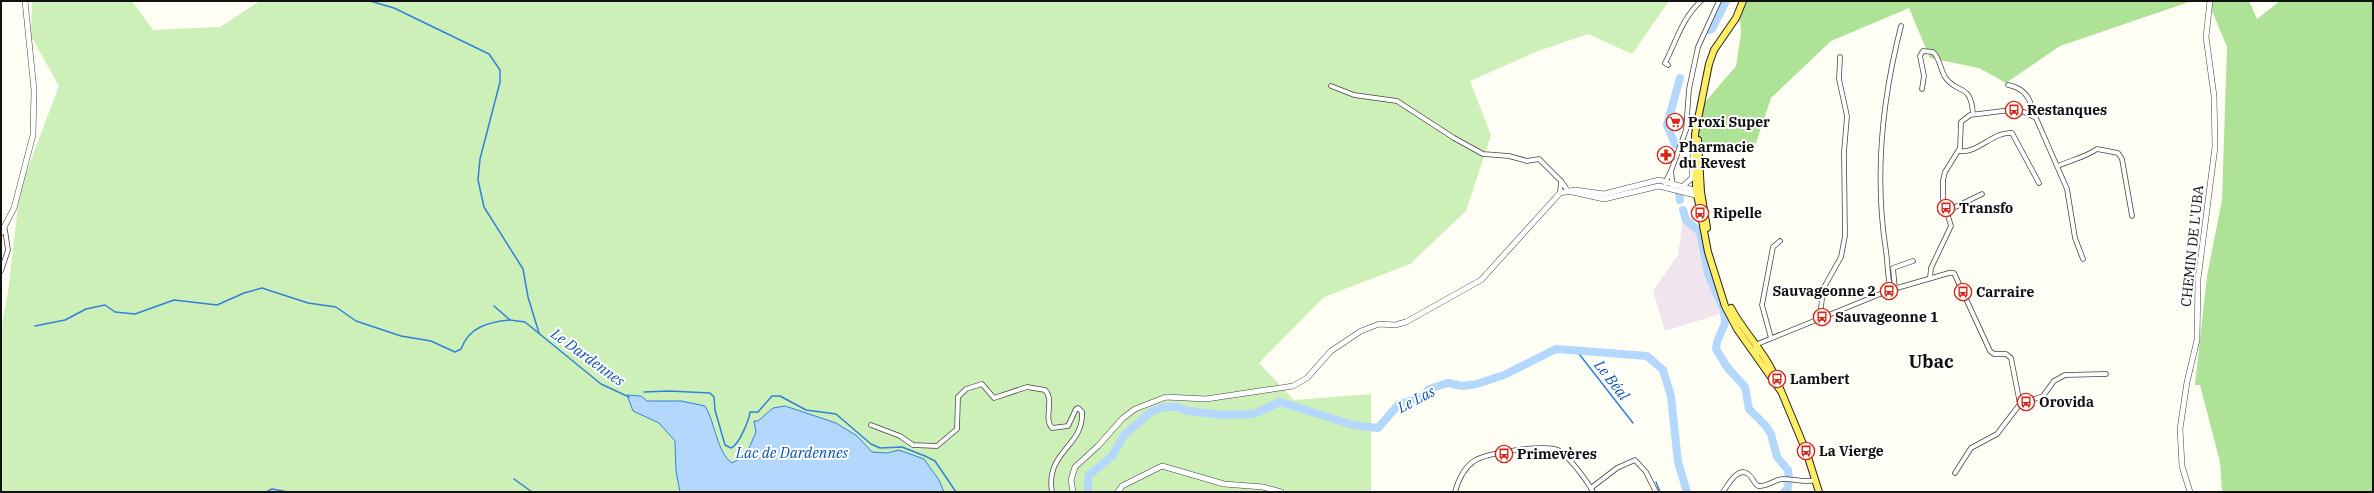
<svg xmlns="http://www.w3.org/2000/svg" width="2374" height="493" font-family="'IBM Plex Serif',serif">
<style>
.industrial{fill:#f0e5ef}
.green{fill:#cdefb8}
.forest{fill:#aee296}
.water{fill:#b3d7fd;stroke:#3181dc}
.lines{fill:none;stroke-linecap:round;stroke-linejoin:round}
.stream{stroke:#3181dc;stroke-width:1.5}
.river{stroke:#b3d7fd;stroke-width:8}
.minor-casing{stroke:#444;stroke-width:5.5}
.tertiary-casing{stroke:#444;stroke-width:6}
.primary-casing{stroke:#222;stroke-width:8}
.minor{stroke:#fff;stroke-width:4}
.tertiary{stroke:#fff;stroke-width:5}
.primary{stroke:#ffee64;stroke-width:6}
.labels{text-anchor:middle;dominant-baseline:central;stroke-width:4;stroke-linejoin:round;paint-order:stroke}
.poi-label{font-size:14px;font-weight:bold;fill:#111;stroke:#fff;text-anchor:start}
.street-label{font-size:14px;fill:#111;stroke:#fff}
.water-label{font-size:15px;font-style:italic;fill:#0a52b3;stroke:#fff}
.district-label{font-size:18px;font-weight:bold;fill:#111;stroke:#fff}
</style>
<rect width="100%" height="100%" fill="#fffef4"/>
<!-- industrial -->
<path class="industrial" d="M1683,219L1698,233L1702,260L1720,314L1665,331L1653,291L1678,255Z"/>
<!-- green -->
<path class="green" d="M32,1H132L153,30L220,27L260,1H1669L1632,54L1588,34L1538,51L1470,81L1491,135L1466,211L1410,264L1324,297L1259,363L1294,400L1371,394V492H944L939,480L924,459L899,450L887,453L871,452L857,436L836,423L785,406L773,408L758,421L756,432L746,455L732,463L724,458L714,430L681,401H647L641,396H627L633,411L659,423L675,441L676,471L680,492H1V330L8,292L20,189L59,86L31,36Z"/>
<!-- forest -->
<g class="forest">
<path d="M1739,1H2192L2060,46L2006,83L1979,68L1930,58L1909,8L1831,41L1771,98L1756,143L1697,150L1689,121L1736,66L1741,34Z"/>
<path d="M2208,1H2249L2257,19L2280,1H2373V492H2222L2220,462L2200,385H2195L2207,276L2222,200L2227,47Z"/>
</g>
<!-- water -->
<path class="water" d="M627,395L641,396L647,401H681L705,406C715,422 717,453 732,463L746,455L756,432L754,421H758L773,408L785,406L836,423L857,436L872,452L887,453L899,450L924,459L939,480L944,492H680L676,471L675,441L659,423L633,411Z"/>
<g class="lines">
<!-- stream -->
<g class="stream">
<path d="M370,1L394,8L489,54L500,70V82L480,159L478,180L484,207L523,269L528,297L539,333"/>
<path d="M494,306L510,320L525,322L601,384L629,397"/>
<path d="M35,326L65,320L86,309L105,305L115,312L135,314L174,300L217,305L244,293L262,288L308,303L336,307L356,321L401,336L431,341L455,352L461,349C469,327 488,322 510,320"/>
<path d="M1576,350L1633,423"/>
<path d="M644,392L669,391L710,393L714,397L715,410L725,445L731,448C739,445 749,420 750,412H758L772,396H780L806,410L836,414L871,444L880,448L902,447L925,456L935,461L956,492"/>
<path d="M514,479L532,492"/>
<path d="M1656,482L1660,492"/>
<path d="M266,492L272,489L288,492"/>
</g>
<!-- river -->
<g class="river">
<path d="M1708,30L1712,29L1726,1"/>
<path d="M1675,144L1667,125L1680,78"/>
<path d="M1679,194L1680,200"/>
<path d="M1683,210L1686,220L1700,232L1708,273L1724,311L1725,323L1717,342L1716,349L1727,367L1745,387L1749,409L1765,425L1771,434L1777,457L1788,470L1789,478L1788,488L1784,492"/>
<path d="M1088,492V476L1112,456L1124,435L1152,411L1164,407H1177L1187,411L1224,415L1254,414L1280,402L1353,425L1378,428L1399,404L1420,399L1429,389L1448,383L1462,386L1477,384L1504,375L1556,349L1647,356L1663,370L1671,396L1678,462L1687,492"/>
</g>
<defs>
<g id="minor">
<path d="M1668,65L1665,63C1676,42 1682,18 1701,1"/>
<path d="M2008,85C2025,88 2032,100 2033,116"/>
<path d="M1331,86L1354,95L1397,101L1454,138L1483,154L1509,156L1527,161L1539,159L1561,181"/>
<path d="M1922,89L1924,76L1920,56L1923,51L1933,52C1940,58 1940,69 1945,77C1957,95 1971,82 1973,114"/>
<path d="M1959,151C1978,154 1993,131 2012,133L2039,183"/>
<path d="M2058,166C2071,160 2086,157 2097,149L2118,153L2122,159L2132,216"/>
<path d="M1671,171L1686,130L1689,89L1698,47L1719,1"/>
<path d="M1665,183L1671,171L1673,187"/>
<path d="M1560,193L1561,181L1568,191"/>
<path d="M1947,211L1982,194"/>
<path d="M1,271L8,250L5,230"/>
<path d="M1930,278L1931,268L1951,226L1943,199V180L1945,172L1960,148L1961,122L1970,115L2011,110L2024,112L2036,118L2067,189L2075,238L2083,259"/>
<path d="M1895,289L1893,268L1913,261"/>
<path d="M1891,290C1887,277 1888,264 1886,251C1874,175 1882,100 1901,26"/>
<path d="M1820,317L1823,289L1841,257L1845,236L1844,152L1847,116L1839,79L1840,57"/>
<path d="M1771,338L1762,305L1773,247L1780,241"/>
<path d="M1757,354L1755,345L1890,290L1949,273H1954L1990,351L1994,354H2006L2011,358L2020,404L1997,434L1971,448L1955,473"/>
<path d="M2020,404L2043,396L2054,381L2065,375L2106,374"/>
<path d="M871,425L900,436L913,445L937,446L957,429L958,397L966,389L982,384L994,398L1027,387L1045,390C1055,400 1043,418 1052,428L1068,426L1076,409L1078,408L1082,412C1084,447 1045,451 1052,492"/>
<path d="M1591,488L1617,468L1635,460L1646,472L1656,492"/>
<path d="M1455,492C1458,481 1464,468 1474,461C1486,453 1544,444 1558,450C1568,455 1588,482 1593,492"/>
<path d="M1723,492C1728,485 1738,466 1748,474C1753,477 1753,483 1758,486C1768,487 1775,479 1783,479C1795,479 1804,483 1816,480"/>
</g>
<g id="tertiary">
<path d="M1683,186L1692,178L1693,154"/>
<path d="M1568,191L1604,199L1659,186L1695,195L1698,192"/>
<path d="M1,233L14,208L33,135L34,90L25,1"/>
<path d="M1073,492L1071,480L1075,467L1098,446L1123,418L1135,409L1166,397L1206,399L1293,386L1307,378L1331,351L1361,331L1379,324L1395,325L1406,322L1481,280L1560,193L1575,190L1604,194L1659,180L1697,191"/>
<path d="M1118,492L1122,486L1162,466L1224,484L1263,487L1281,492"/>
<path d="M2190,492L2182,466L2180,429L2187,382L2197,340L2198,279L2215,147L2214,96L2206,37L2210,1"/>
</g>
<g id="primary">
<path d="M1743,1L1736,18L1714,50L1709,64L1695,134L1696,189L1708,252L1725,306L1737,329L1780,390"/>
<path d="M1698,140L1701,192L1707,228"/>
<path d="M1731,308C1743,331 1762,349 1773,372"/>
<path d="M1779,386L1806,451L1819,492"/>
</g>
</defs>
<!-- minor casing -->
<use href="#minor" class="minor-casing"/>
<!-- tertiary casing -->
<use href="#tertiary" class="tertiary-casing"/>
<!-- primary casing -->
<use href="#primary" class="primary-casing"/>
<!-- minor -->
<use href="#minor" class="minor"/>
<!-- tertiary -->
<use href="#tertiary" class="tertiary"/>
<!-- primary -->
<use href="#primary" class="primary"/>
</g>
<!-- icons -->
<defs>
<symbol id="bus-ring" viewBox="-11 -11 22 22"><circle r="9.5" fill="#fff" stroke="#d22817" stroke-width="1.5"/><path d="M-5-6H5V4H4V6H2V4H-2V6H-4V4H-5ZM-3.5-4V0h7V-4ZM-3.5 1.2v1.5H-2V1.2ZM2 1.2v1.5H3.5V1.2Z" fill="#d22817"/></symbol>
<symbol id="supermarket-ring" viewBox="-11 -11 22 22"><circle r="9.5" fill="#fff" stroke="#d22817" stroke-width="1.5"/><path d="M-6-5.5h2.5l.6 2H6L4.5 2H-2.5L-4.4-4H-6ZM-1.5 3.2a1.3 1.3 0 1 0 .1 0ZM3 3.2a1.3 1.3 0 1 0 .1 0Z" fill="#d22817"/></symbol>
<symbol id="pharmacy-ring" viewBox="-11 -11 22 22"><circle r="9.5" fill="#fff" stroke="#d22817" stroke-width="1.5"/><path d="M-2-6h4v4h4v4h-4v4h-4v-4h-4v-4h4Z" fill="#d22817"/></symbol>
</defs>
<g fill-rule="evenodd">
<use href="#bus-ring" x="2004" y="100" width="20" height="20"/>
<use href="#supermarket-ring" x="1665" y="112" width="20" height="20"/>
<use href="#pharmacy-ring" x="1656" y="145" width="20" height="20"/>
<use href="#bus-ring" x="1936" y="198" width="20" height="20"/>
<use href="#bus-ring" x="1690" y="203" width="20" height="20"/>
<use href="#bus-ring" x="1879" y="281" width="20" height="20"/>
<use href="#bus-ring" x="1953" y="282" width="20" height="20"/>
<use href="#bus-ring" x="1812" y="307" width="20" height="20"/>
<use href="#bus-ring" x="1767" y="369" width="20" height="20"/>
<use href="#bus-ring" x="2016" y="392" width="20" height="20"/>
<use href="#bus-ring" x="1796" y="441" width="20" height="20"/>
<use href="#bus-ring" x="1494" y="444" width="20" height="20"/>
</g>
<g class="labels">
<!-- poi labels -->
<g class="poi-label">
<text x="2027" y="110">Restanques</text>
<text x="1688" y="122">Proxi Super</text>
<text x="1679" y="147">Pharmacie<tspan x="1679" dy="16">du Revest</tspan></text>
<text x="1959" y="208">Transfo</text>
<text x="1713" y="213">Ripelle</text>
<text x="1876" y="291" text-anchor="end">Sauvageonne 2</text>
<text x="1976" y="292">Carraire</text>
<text x="1835" y="317">Sauvageonne 1</text>
<text x="1790" y="379">Lambert</text>
<text x="2039" y="402">Orovida</text>
<text x="1819" y="451">La Vierge</text>
<text x="1517" y="454">Primevères</text>
</g>
<!-- street labels -->
<g class="street-label">
<text transform="translate(2192 246) rotate(-84)">CHEMIN DE L'UBA</text>
</g>
<!-- water labels -->
<g class="water-label">
<text transform="translate(588 357) rotate(36)">Le Dardennes</text>
<text transform="translate(1612 380) rotate(52)">Le Béal</text>
<text transform="translate(1416 399) rotate(-28)">Le Las</text>
<text x="792" y="452">Lac de Dardennes</text>
</g>
<!-- district labels -->
<g class="district-label">
<text x="1931" y="361">Ubac</text>
</g>
</g>
<!-- border -->
<rect width="2374" height="493" fill="none" stroke="#111111" stroke-width="4"/>
</svg>
